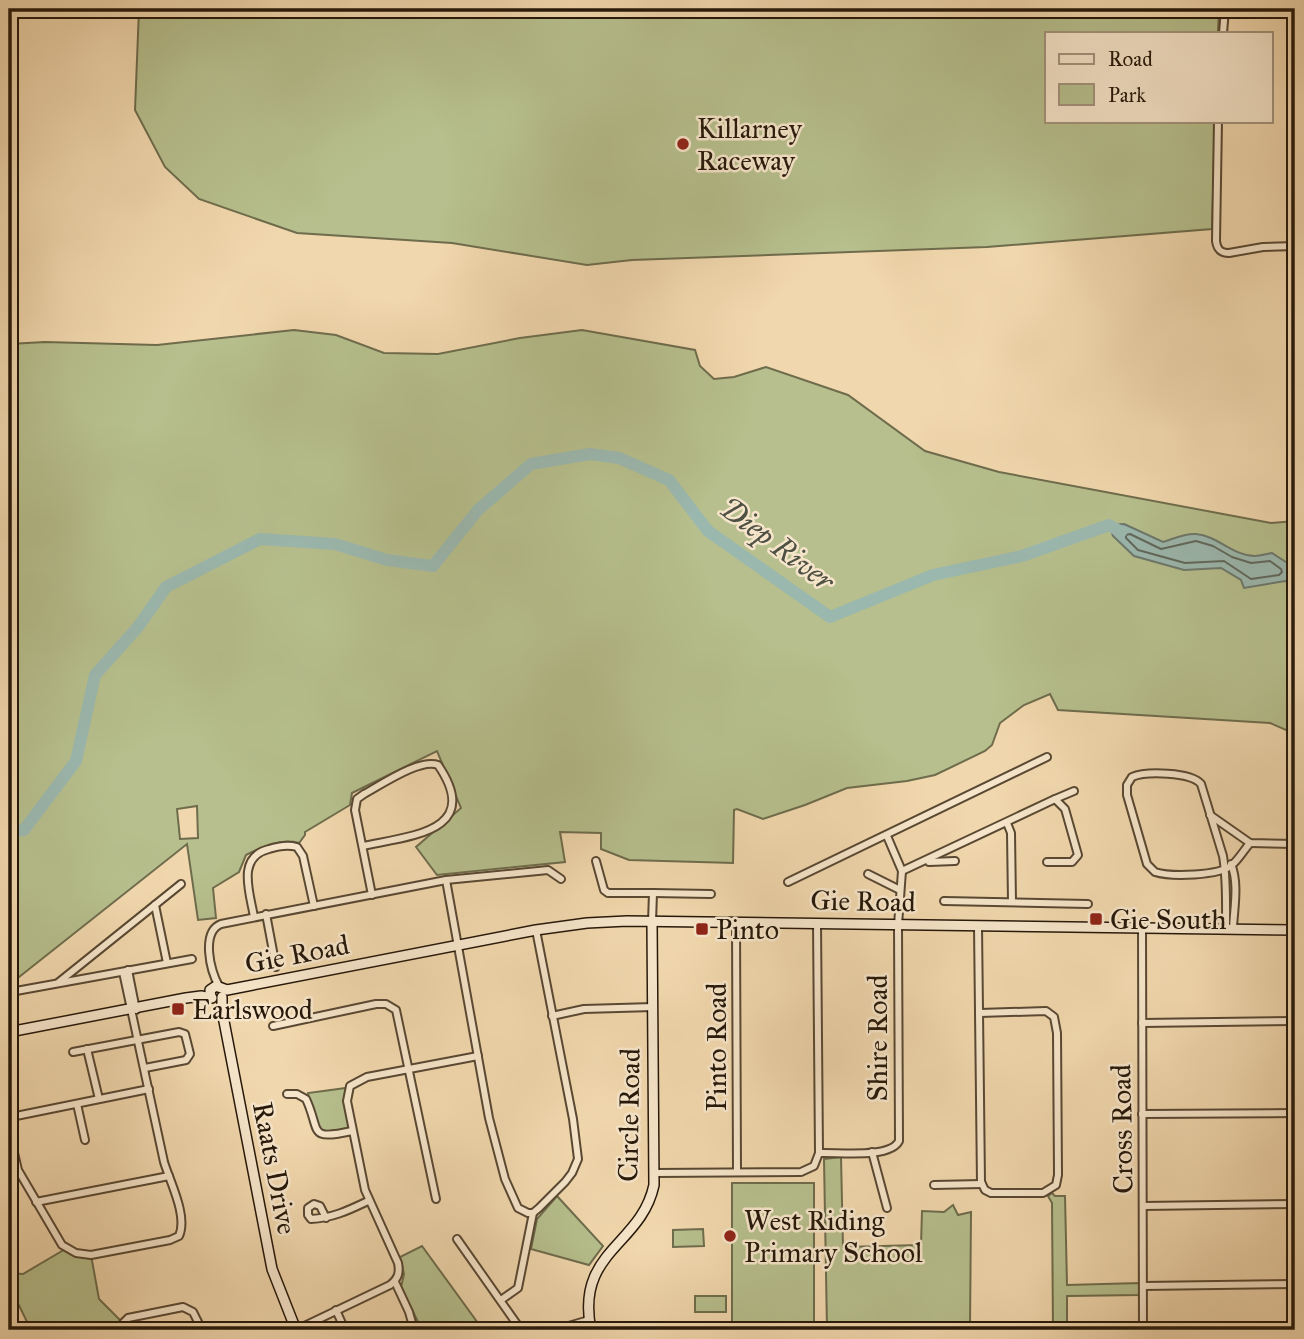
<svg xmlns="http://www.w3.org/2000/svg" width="1304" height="1339" font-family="'IM FELL Great Primer',serif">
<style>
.green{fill:#b6bf8d;stroke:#6e6c4c;stroke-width:2;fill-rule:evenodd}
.water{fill:#9bb8af;stroke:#6c786d;stroke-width:2}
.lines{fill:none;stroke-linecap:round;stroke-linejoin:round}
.shore{stroke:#60685c;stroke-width:2}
.river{stroke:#9bb8af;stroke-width:12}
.street-casing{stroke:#594833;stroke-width:10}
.secondary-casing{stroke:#26180a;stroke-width:12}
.street{stroke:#f6e5ca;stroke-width:6}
.secondary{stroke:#f6e5ca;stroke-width:9}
.poi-dot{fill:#8f2418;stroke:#f6e5ca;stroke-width:2.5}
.labels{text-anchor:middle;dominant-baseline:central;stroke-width:5;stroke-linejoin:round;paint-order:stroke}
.poi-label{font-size:28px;fill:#26180a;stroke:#f6e5ca;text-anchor:start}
.street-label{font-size:28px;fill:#26180a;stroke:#f6e5ca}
.water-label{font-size:30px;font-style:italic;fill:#4f5044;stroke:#f6e5ca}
</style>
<rect width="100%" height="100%" fill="#f1d7ad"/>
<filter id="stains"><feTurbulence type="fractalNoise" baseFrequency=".00286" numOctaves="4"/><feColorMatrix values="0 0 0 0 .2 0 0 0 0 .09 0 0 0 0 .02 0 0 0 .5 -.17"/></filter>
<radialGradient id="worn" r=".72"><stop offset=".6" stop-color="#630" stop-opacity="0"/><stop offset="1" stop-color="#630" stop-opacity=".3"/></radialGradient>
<!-- green -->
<g class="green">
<path d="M139,9H1219L1218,33H1047V121H1215L1212,229L987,247L632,260L587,265L452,243L297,233L199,199L165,167L135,110Z"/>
<path d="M294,330L336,335L384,353L438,354L520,338L582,330L695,350L700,366L714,379L734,377L766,367L848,395L925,451L999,472L1271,523L1295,521V734L1270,723L1058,710L1050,694L1024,705L1000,723L992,745L985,751L935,775L907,781L847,788L805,805L763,819L737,809L734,810L733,863L629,860L601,849V833L560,832L565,862L437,875L416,847L461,808L437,751L352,793L350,805L305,832V835L299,843C281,838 262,847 246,855L239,872L213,888L216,918L198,920L187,844L9,985V344L45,342L157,345ZM197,806L198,838L180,839L177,809Z"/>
<path d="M346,1088V1101L352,1131L329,1134L313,1125L308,1093Z"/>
<path d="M841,1157L843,1247L921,1245L922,1211L944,1212L953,1205L958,1215L971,1212L970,1330H827L824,1159Z"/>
<rect x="732" y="1183" width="82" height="142"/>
<path d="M1052,1193L1055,1196H1065L1067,1285L1140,1283V1295L1067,1296V1330H1053L1052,1203L1048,1196Z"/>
<path d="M557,1196L603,1246L589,1265L531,1249L537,1219Z"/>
<path d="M703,1229L704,1246L673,1247V1230Z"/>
<path d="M422,1246L483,1330H422L401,1287L404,1274L400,1257Z"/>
<path d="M67,1248L91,1255L99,1299L123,1323L120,1330L99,1322L83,1330H31L12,1291L9,1288V1273L23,1274Z"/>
<rect x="695" y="1296" width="31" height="16"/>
</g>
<!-- water -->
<path class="water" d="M1124,524L1163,542C1173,539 1185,533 1196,534C1218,536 1233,556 1255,556C1260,556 1266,554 1272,553L1295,568V586L1285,581L1244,588L1241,580L1221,568L1184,570L1134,556L1113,536L1109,525Z"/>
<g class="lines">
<!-- shore -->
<path class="shore" d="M1130,534L1161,549L1196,541L1213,546L1232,557L1251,563L1270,561L1281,569L1282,572L1279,575L1251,579L1224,561L1185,563L1138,550L1126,538V535Z"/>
<!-- river -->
<path class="river" d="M9,832L24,830L76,761L95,675L138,627L166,587L260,539L335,544L387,560L433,566L478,510L531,464L590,454L619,458L669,480L708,531L830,617L933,575L1022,556L1109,525L1121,532"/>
<defs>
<g id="street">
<path d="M1223,33L1225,9"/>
<path d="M1218,121L1216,241C1217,249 1220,253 1229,253L1263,247L1295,246"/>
<path d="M1055,799L1074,791"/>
<path d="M1210,815L1250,843L1295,844"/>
<path d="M1007,823L1011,833L1012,902"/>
<path d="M363,846C409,836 484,832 438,765C420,758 381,785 364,794L357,799L355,810L372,895"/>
<path d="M596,861L604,890L608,893H653L652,922"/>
<path d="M929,862L955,861"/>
<path d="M1231,864C1239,883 1234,908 1233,928"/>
<path d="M902,871L1055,799L1065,809L1078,855L1072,862H1047"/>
<path d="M868,874L900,890"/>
<path d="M446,880L489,1118L505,1179L518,1208L528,1213H533L539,1208L565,1182L572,1173L578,1159L573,1119L536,930"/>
<path d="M788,882L1047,757"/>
<path d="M653,893L711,894"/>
<path d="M944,901L1088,904"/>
<path d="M155,905L167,963"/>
<path d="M266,914L276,967"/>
<path d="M254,917C250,893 236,857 269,849C278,846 287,844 297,847L303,856L314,906"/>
<path d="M736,923L737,1172"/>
<path d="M978,926L981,1182L985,1190L991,1193H1043L1056,1185L1058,1175L1057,1033L1054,1017L1046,1011L980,1013"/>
<path d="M1142,928L1143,1330"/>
<path d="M1226,928C1226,904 1227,880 1223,856L1201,784C1191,772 1146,771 1132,777L1127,785V795L1147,864L1155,872C1171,877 1219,876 1232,865C1239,859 1244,850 1250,843"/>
<path d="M128,970L136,1010"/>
<path d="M59,982L181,884"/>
<path d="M219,986C210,971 201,932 221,924L446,880L548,870L561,879"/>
<path d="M16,991L192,959"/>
<path d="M552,1016L584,1009L653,1007"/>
<path d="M1142,1023L1295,1021"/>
<path d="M273,1026L376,1004H386L396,1010L436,1199"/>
<path d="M87,1049L99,1099"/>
<path d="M73,1052L179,1032L185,1034L190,1054L186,1060L145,1068"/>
<path d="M287,1094H297L306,1099C321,1131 307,1141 352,1131"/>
<path d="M77,1104L85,1140"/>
<path d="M1142,1114L1295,1113"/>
<path d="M9,1124L16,1116L149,1089"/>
<path d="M9,1131L18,1170L62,1245L76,1253L91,1255L170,1240L179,1236C188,1216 170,1182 164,1162L123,972"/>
<path d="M872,1152L887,1208"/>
<path d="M819,1153C838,1152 890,1159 899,1141L898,925L902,871L887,836"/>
<path d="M654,1173L801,1172L814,1166L819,1153L817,923"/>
<path d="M934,1185L982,1184"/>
<path d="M36,1202L169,1176"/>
<path d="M1143,1206L1295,1204"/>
<path d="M326,1218L320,1206L314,1204L308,1208V1215L311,1219C333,1218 349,1210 368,1201"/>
<path d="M457,1239L521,1330"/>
<path d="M395,1282L409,1312L414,1330"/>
<path d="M1143,1286L1295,1284"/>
<path d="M501,1300L518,1288L533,1213"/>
<path d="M336,1310L345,1330"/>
<path d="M121,1330L123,1323L128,1318L183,1307L193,1312L202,1330"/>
<path d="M296,1330L390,1285C398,1279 400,1273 398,1263L365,1190L347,1101L350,1086L367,1077L478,1056"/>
<path d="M555,1330L589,1320"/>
</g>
<g id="secondary">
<path d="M211,997L210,990L216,986L227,990L536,930L587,923L627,921L1295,930"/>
<path d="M222,997V1011L272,1269L296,1330"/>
<path d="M9,1032L186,998L201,996L212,998"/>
<path d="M591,1330C575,1251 641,1246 654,1185L652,922"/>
</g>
</defs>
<!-- street casing -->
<use href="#street" class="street-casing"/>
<!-- secondary casing -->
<use href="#secondary" class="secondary-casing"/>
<!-- street -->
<use href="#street" class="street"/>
<!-- secondary -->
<use href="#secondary" class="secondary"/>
</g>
<!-- markers -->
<g class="poi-dot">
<circle cx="683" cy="144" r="7"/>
<rect x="1089" y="912" width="14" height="14" rx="3.5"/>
<rect x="695" y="922" width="14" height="14" rx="3.5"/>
<rect x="171" y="1002" width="14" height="14" rx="3.5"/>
<circle cx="730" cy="1236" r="7"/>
</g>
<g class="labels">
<!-- poi labels -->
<g class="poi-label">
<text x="697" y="128">Killarney<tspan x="697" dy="32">Raceway</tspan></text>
<text x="1110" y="919">Gie South</text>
<text x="716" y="929">Pinto</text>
<text x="192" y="1009">Earlswood</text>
<text x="744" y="1220">West Riding<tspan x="744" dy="32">Primary School</tspan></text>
</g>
<!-- street labels -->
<g class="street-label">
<text transform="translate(863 901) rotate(1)">Gie Road</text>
<text transform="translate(297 954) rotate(-11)">Gie Road</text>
<text transform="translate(877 1038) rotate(-90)">Shire Road</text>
<text transform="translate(716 1047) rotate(-90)">Pinto Road</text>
<text transform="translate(629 1115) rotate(-89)">Circle Road</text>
<text transform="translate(1122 1129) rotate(-91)">Cross Road</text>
<text transform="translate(275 1168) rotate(79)">Raats Drive</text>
</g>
<!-- water labels -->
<g class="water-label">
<text transform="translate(777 544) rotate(37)">Diep River</text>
</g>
</g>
<!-- margin -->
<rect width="1304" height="1339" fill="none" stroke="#f1d7ad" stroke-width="35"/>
<rect x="10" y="10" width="1283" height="1318" fill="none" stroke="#26180a" stroke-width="3.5"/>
<rect x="18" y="18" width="1269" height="1304" fill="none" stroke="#26180a" stroke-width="2"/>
<!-- legend -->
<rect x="1045" y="32" width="228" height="91" fill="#f6e5ca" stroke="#a3937d" stroke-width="2"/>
<rect x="1059" y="54" width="35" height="10" fill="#f6e5ca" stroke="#a3937d" stroke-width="2"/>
<text x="1108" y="66" font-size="21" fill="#26180a">Road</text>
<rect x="1059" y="84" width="35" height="21" fill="#b6bf8d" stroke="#a3937d" stroke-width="2"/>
<text x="1108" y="102" font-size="21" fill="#26180a">Park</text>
<rect width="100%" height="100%" filter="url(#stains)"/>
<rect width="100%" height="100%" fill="url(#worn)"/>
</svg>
